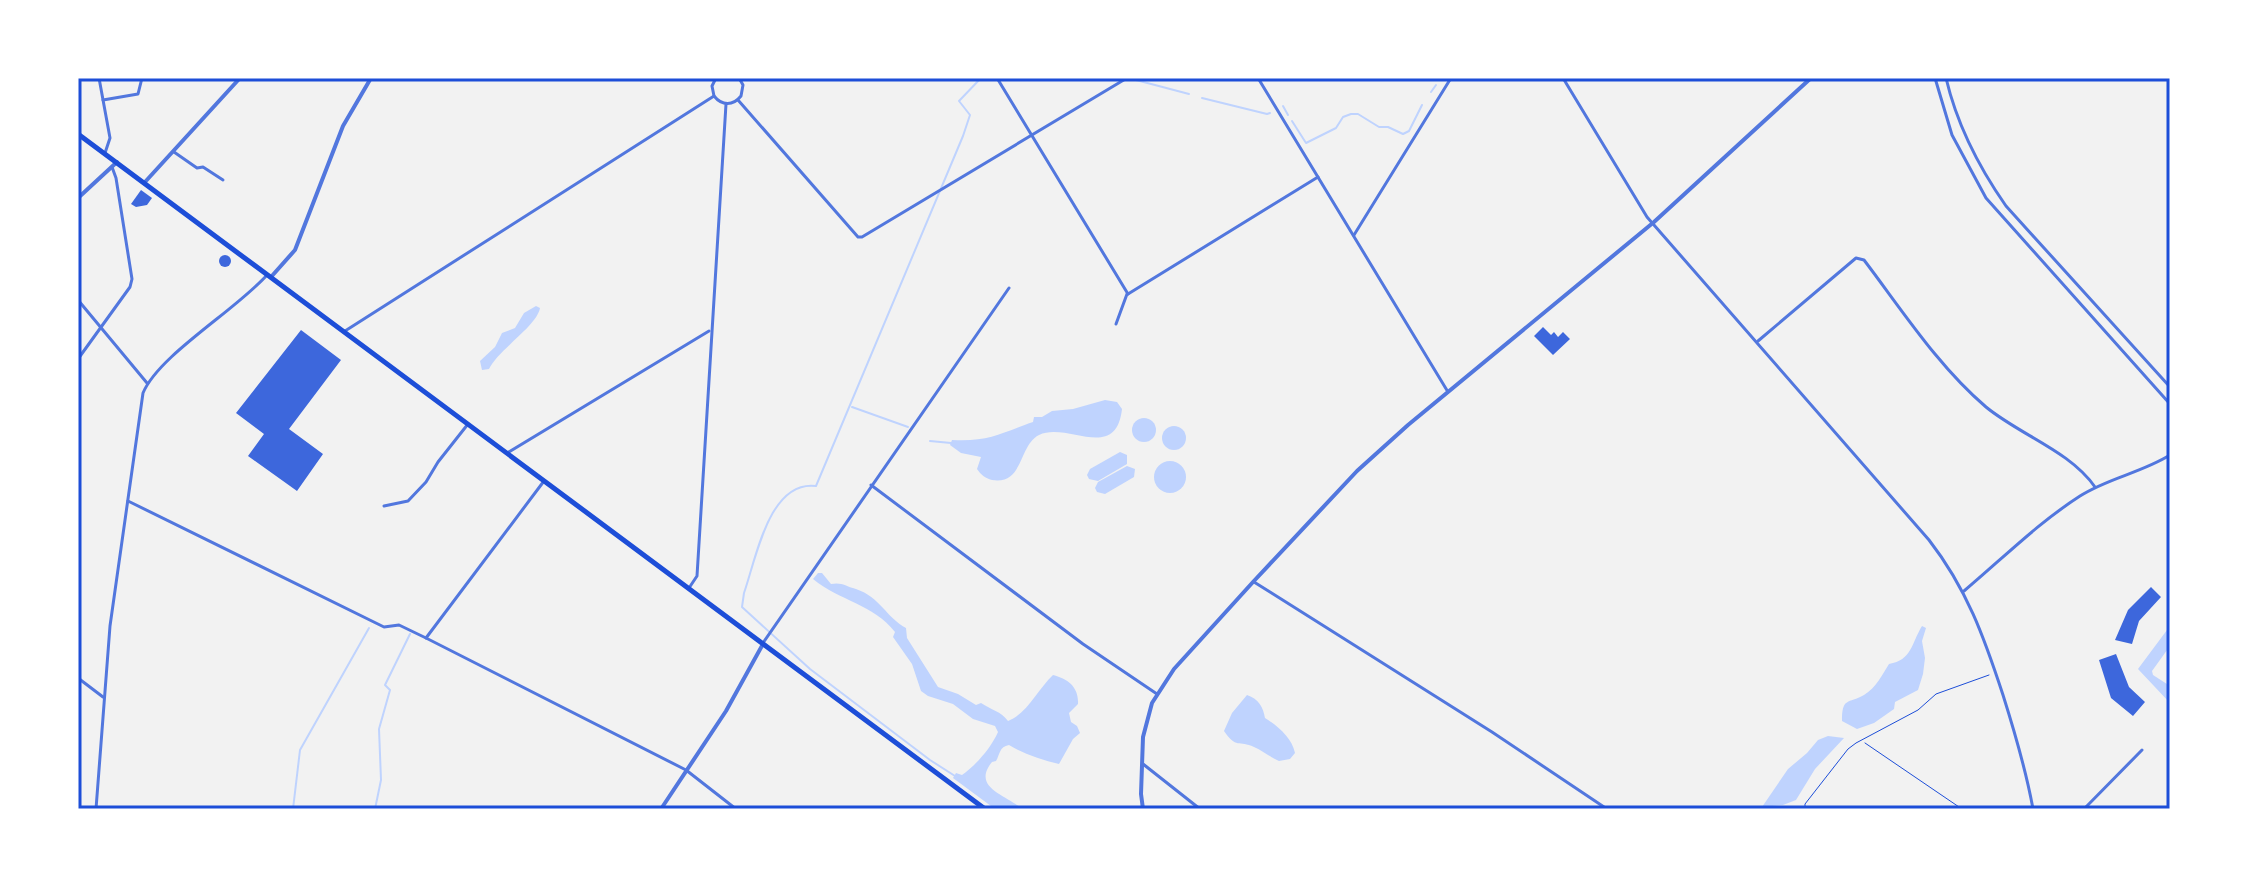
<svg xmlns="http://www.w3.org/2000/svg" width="2248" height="887" font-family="'Exo 2',sans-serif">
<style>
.water{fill:#bfd3fe}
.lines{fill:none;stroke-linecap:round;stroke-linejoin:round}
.stream{stroke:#bfd3fe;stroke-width:2}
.building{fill:#3d67dc}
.path{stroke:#1d4ed8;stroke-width:1}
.minor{stroke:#5277de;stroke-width:3}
.tertiary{stroke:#5277de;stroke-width:4}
.primary{stroke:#1d4ed8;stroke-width:5}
.neatline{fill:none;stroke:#1d4ed8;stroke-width:3}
</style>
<rect width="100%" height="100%" fill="#f2f2f2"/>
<!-- water -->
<g class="water">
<path d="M536,306L540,308C537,326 498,350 489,369L482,370L480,361L495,347L502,333L515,328L524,313Z"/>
<path d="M1105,400L1117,402L1122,409C1116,463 1067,421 1039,435C1018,446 1024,485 992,480C985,478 981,475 977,469L981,457L961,453L950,445L952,440C989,442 1001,433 1033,422L1034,417H1042L1052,411L1073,409Z"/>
<circle cx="1144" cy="430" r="12"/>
<circle cx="1174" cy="438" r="12"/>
<path d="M1120,452L1127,455V464L1098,481L1089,479L1087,475L1090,469Z"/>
<circle cx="1170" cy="477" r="16"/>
<path d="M1127,466L1135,469L1134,477L1105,494L1097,492L1095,488L1098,482Z"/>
<path d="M818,573H822L831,584C842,582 845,586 856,589C880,597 887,618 906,628L907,638L938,687L958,694L976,705L981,703C991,710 1001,711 1008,721C1027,714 1038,689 1053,675C1069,679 1079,688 1078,704L1069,713L1071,722L1077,726L1080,733L1073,739L1059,764C1042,760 1024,754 1009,745C999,747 1000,754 996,761L992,762C971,788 1007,795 1022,809H995L953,778L956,773L962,775C976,765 991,748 998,732L995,726L973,719L953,704L928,696L921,691L912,664L893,637L895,632C873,604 840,601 813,579Z"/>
<path d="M1922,626L1926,628L1922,641L1925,658L1923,674L1918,690L1895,702L1894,709L1874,723L1857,729L1842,721C1842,697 1848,704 1864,695C1876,688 1882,675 1889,664C1912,660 1911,644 1922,626Z"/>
<path d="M2170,626V646L2152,671L2153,675L2170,686V703L2138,669Z"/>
<path d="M1247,695C1259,699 1263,707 1265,718C1278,726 1292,738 1295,753L1290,759L1279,761C1270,757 1263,751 1254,747C1239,740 1236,749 1224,731L1232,713Z"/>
<path d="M1828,736L1844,738L1815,769L1796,800L1783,805L1762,807L1788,769L1807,753L1818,740Z"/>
</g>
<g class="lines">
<!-- stream -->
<g class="stream">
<path d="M1136,80L1189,94"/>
<path d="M1431,92L1436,85"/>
<path d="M1202,98L1267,114L1270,113"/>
<path d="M1283,106L1288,115"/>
<path d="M1292,121L1306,143L1336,128L1343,117L1351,114H1358L1379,127H1388L1403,134L1409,131L1422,105"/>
<path d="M852,407L908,427"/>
<path d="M930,441L951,443"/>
<path d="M955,776L930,760L810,669L742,607L744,593C756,559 769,480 816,486L963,136L970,115L959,101L981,78"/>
<path d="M293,809L300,750L369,628"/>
<path d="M375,809L381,780L379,729L390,690L385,685L410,634"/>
</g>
</g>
<!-- building -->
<g class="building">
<path d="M141,190L152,198L147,205L136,207L131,204Z"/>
<circle cx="225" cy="261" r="6"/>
<path d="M1543,327L1551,335L1554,332L1558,337L1563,332L1570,339L1553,355L1534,336Z"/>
<path d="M301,330L341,360L289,429L323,454L297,491L248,456L264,434L236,413Z"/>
<path d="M2151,587L2161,597L2139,621L2132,644L2115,640L2128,610Z"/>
<path d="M2116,654L2129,687L2145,702L2133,716L2111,698L2099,660Z"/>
</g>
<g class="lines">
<!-- path -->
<g class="path">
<path d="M1865,743L1962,809"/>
<path d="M1805,809V804L1848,749L1856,743L1918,710L1936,694L1989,675"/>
</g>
<!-- minor -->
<g class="minor">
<path d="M99,78L110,138L105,153"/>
<path d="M716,78L712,86L714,96C722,106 733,106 741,96L743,85L739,78"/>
<path d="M997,78L1128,294"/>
<path d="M1258,78L1448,392"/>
<path d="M1563,78L1647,217L1929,540C1967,589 1984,637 2003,695C2015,733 2026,770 2033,809"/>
<path d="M1935,78L1952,135L1986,198L2170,404"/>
<path d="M1946,78C1957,125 1978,166 2006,206L2170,387"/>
<path d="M103,100L138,94L142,78"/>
<path d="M738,100L858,237H862L1127,78"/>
<path d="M174,152L197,168L203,167L223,180"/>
<path d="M1354,235L1451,78"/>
<path d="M1128,294L1318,177"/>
<path d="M78,300L147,383"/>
<path d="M1116,324L1127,294"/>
<path d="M345,331L714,96"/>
<path d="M1758,341L1856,258L1864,260C1902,310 1938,366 1986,407C2020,435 2070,451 2095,487"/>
<path d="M78,359L130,287L132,279L116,178L112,167"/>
<path d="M507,453L709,331"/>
<path d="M871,485L1083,644L1157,694"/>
<path d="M128,501L384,627L399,625L426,638L686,770L736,809"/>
<path d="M384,506L408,501L426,482L438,462L468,424"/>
<path d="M1254,582L1492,732L1607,809"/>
<path d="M689,588L697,576L726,104"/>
<path d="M1964,591C2002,559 2038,523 2080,496C2108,478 2141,473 2170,455"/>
<path d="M426,638L544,481"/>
<path d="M763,643L1009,288"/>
<path d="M78,678L103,697"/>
<path d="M1143,764L1200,809"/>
<path d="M96,809L110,626L143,393C159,355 236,310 267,275"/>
<path d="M2084,809L2142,750"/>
</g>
<!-- tertiary -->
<g class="tertiary">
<path d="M145,182L240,78"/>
<path d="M78,198L117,162"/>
<path d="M271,277L295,250L343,126L371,78"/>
<path d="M661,809L726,711L763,644"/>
<path d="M1143,809L1141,794L1143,737L1152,703L1174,669L1253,582L1357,471L1408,425L1654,222L1811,78"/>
</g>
<!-- primary -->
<path class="primary" d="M78,134L985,809"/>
</g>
<!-- border -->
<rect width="2248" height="887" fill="none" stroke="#ffffff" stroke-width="160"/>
<rect x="80" y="80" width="2088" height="727" class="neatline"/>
</svg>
